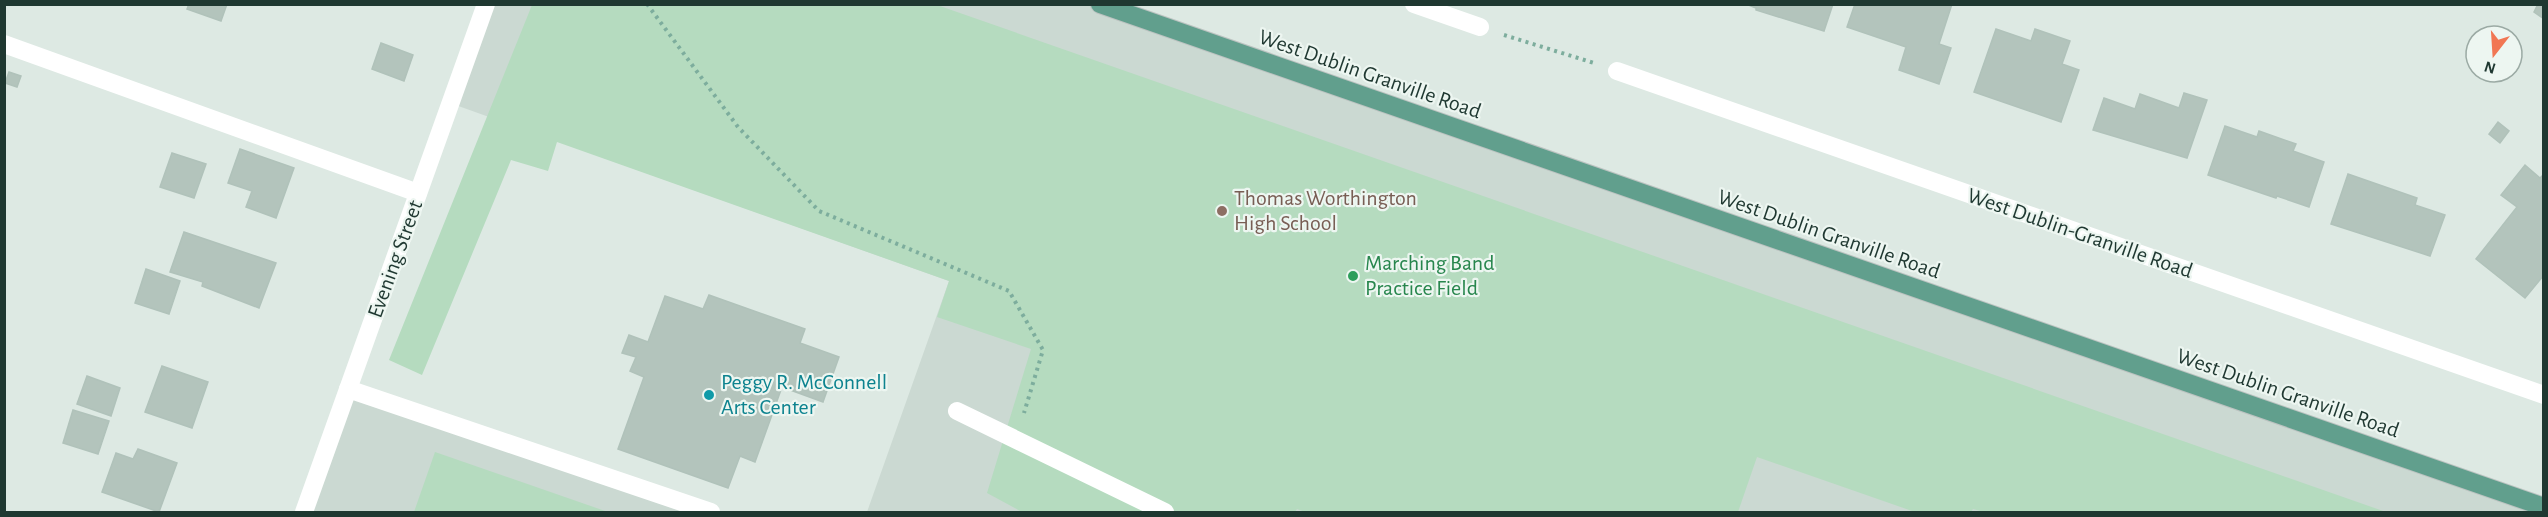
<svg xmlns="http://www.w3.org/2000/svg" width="2548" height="517" font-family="'Alegreya Sans',sans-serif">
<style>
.built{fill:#cbd9d2}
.green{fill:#b5dbbf}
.building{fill:#b3c4bc;stroke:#b0c2ba;stroke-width:1.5}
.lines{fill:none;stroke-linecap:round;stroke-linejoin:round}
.major-casing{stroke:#bcc3c1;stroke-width:20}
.path{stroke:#7dad9d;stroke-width:4;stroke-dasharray:3 4.5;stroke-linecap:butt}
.minor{stroke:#fff;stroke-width:18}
.major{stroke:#619f8d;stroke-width:18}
.education-dot{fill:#8d6e63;stroke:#edf6f1;stroke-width:2}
.leisure-dot{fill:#2e9e5b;stroke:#edf6f1;stroke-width:2}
.culture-dot{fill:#0f9aa8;stroke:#edf6f1;stroke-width:2}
.labels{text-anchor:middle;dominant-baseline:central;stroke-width:4.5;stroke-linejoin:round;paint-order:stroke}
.street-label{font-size:22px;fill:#1f3831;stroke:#edf6f1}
.education-label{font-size:22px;fill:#785e54;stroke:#edf6f1;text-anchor:start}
.leisure-label{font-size:22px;fill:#27864d;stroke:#edf6f1;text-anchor:start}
.culture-label{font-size:22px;fill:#0d838f;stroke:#edf6f1;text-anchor:start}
</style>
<rect width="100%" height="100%" fill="#dde9e3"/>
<!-- built -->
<g class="built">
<path d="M486,5H1100L2543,512H867L949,281L450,103Z"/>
<path d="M348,389L711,512H304Z"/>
</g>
<!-- green -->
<g class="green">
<path d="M532,5H937L2386,512H1984L1973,509L1971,512H1915L1757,457L1738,512H1305L1297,509L1295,512H1022L987,493L1031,349L937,317L949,281L557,142L548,171L511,160L422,375L389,360Z"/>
<path d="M435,452L608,512H414Z"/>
</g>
<!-- building -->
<g class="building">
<path d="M189,4H227L221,21L187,9Z"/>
<path d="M1746,4H1833L1824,31L1756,10V8Z"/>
<path d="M1855,4H1952L1939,44L1951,48L1939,84L1899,70L1906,47L1847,27Z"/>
<path d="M2538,4H2544V19L2534,12Z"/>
<path d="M1996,29L2031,41L2035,29L2070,41L2062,64L2079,70L2061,122L1974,92Z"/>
<path d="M381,43L413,55L404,81L372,69Z"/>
<path d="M9,72L21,76L17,87L5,83Z"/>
<path d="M2184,93L2207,100L2187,158L2093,130L2104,98L2135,109L2140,94L2179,108Z"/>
<path d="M2498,122L2509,131L2500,143L2489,134Z"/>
<path d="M2225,126L2257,137L2259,131L2296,144L2293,151L2324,162L2309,207L2277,196L2276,198L2208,175Z"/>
<path d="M240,149L294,168L276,218L246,207L252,191L228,183Z"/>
<path d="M172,153L206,164L194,198L160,187Z"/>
<path d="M2525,165L2540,178L2544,174V275L2525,298L2476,259L2517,207L2501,195Z"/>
<path d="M2348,174L2417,198L2415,205L2445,215L2430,256L2331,224Z"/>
<path d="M184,232L276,263L259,308L202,286L203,282L170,272Z"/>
<path d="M146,269L180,281L169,314L135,303Z"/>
<path d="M709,295L805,329L800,343L839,357L823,402L782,387L755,462L740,456L728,488L618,449L644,377L630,371L636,357L622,353L629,335L648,342L665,296L703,309Z"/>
<path d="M162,366L208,382L192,428L145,412Z"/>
<path d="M87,376L120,388L111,416L77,404Z"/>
<path d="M73,410L109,421L98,454L63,443Z"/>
<path d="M138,449L177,463L159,512L102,492L116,453L133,459Z"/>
</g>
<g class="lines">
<defs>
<path id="major" d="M1100,4L2544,507"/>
</defs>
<!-- major casing -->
<use href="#major" class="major-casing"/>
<!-- path -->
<g class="path">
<path d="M647,4L738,127L819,211L1009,291L1043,350L1024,413"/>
<path d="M1504,35L1594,63"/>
</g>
<!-- minor -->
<g class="minor">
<path d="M1414,4L1480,27"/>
<path d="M4,44L418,193"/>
<path d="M1617,71L2544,395"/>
<path d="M348,389L711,512"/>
<path d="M957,411L1165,512"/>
<path d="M304,512L486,4"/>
</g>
<!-- major -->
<use href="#major" class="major"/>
</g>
<!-- markers -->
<circle class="education-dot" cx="1222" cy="211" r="6"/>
<circle class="leisure-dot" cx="1353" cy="276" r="6"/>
<circle class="culture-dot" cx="709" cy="395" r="6"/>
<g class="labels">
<!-- street labels -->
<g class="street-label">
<text transform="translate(1370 74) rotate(19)">West Dublin Granville Road</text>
<text transform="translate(2080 233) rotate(19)">West Dublin-Granville Road</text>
<text transform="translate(1829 234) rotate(19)">West Dublin Granville Road</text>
<text transform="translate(395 259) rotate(-70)">Evening Street</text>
<text transform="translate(2288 393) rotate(19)">West Dublin Granville Road</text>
</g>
<!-- education labels -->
<g class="education-label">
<text x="1234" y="198">Thomas Worthington<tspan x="1234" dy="25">High School</tspan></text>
</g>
<!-- leisure labels -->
<g class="leisure-label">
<text x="1365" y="263">Marching Band<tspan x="1365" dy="25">Practice Field</tspan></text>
</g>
<!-- culture labels -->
<g class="culture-label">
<text x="721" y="382">Peggy R. McConnell<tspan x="721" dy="25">Arts Center</tspan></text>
</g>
</g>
<!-- border -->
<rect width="2548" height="517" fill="none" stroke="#1f3831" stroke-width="12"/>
<!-- north arrow -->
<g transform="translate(2494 54) rotate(197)"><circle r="28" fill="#edf6f1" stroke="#9baaa4" stroke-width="1.5"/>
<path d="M0-4.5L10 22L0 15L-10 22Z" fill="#f17653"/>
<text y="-9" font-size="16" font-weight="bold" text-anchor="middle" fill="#1f3831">N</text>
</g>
</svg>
